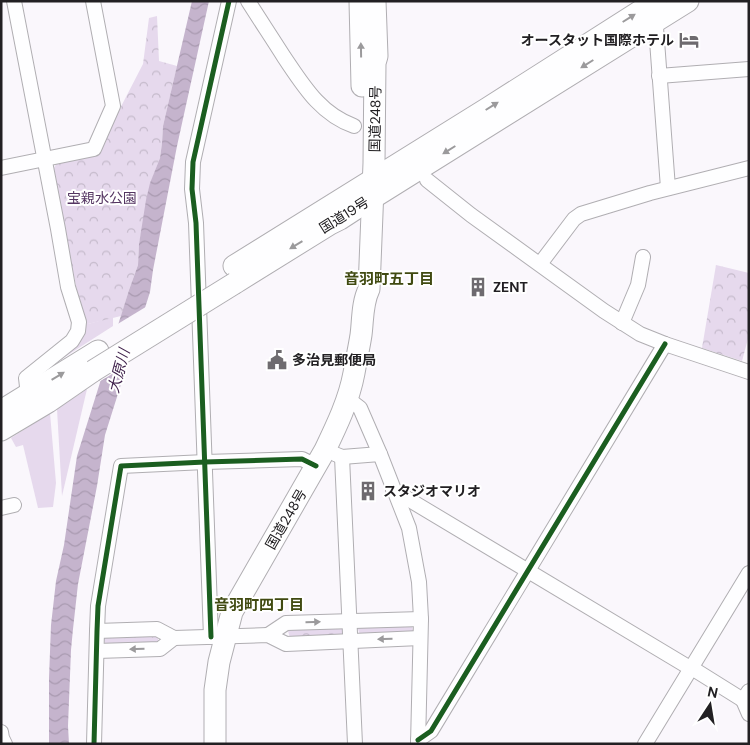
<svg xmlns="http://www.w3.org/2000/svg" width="750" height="745" font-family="'DM Sans','Noto Sans JP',sans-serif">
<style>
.green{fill:#e6d9ed}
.park{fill:url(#park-crowns)}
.water{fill:url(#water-waves)}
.pier{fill:#faf7fc}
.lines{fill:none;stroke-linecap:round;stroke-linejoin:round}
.minor-casing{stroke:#b0aeb2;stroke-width:16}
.highway-casing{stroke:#b0aeb2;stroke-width:23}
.minor{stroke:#fefeff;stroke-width:14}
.highway{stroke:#fefeff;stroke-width:21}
.highway-bridge-casing{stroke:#b0aeb2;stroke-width:23;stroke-linecap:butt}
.highway-bridge{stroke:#fefeff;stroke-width:21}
.cycleway-casing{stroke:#fff;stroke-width:8}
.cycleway{stroke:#1b5e20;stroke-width:5}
.oneway{fill:#9b9a9c}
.labels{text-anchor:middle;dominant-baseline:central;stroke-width:4;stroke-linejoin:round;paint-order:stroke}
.poi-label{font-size:14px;font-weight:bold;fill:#222023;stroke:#fff;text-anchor:start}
.street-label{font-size:14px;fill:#222023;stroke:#fff}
.park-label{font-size:14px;fill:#543562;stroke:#fff}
.neighbourhood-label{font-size:15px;font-weight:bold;fill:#404a11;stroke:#fff}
.water-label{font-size:15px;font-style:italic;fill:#3c1e49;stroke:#fff}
</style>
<defs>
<pattern id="park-crowns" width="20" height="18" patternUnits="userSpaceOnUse" patternTransform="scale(1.25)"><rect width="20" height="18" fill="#e6d9ed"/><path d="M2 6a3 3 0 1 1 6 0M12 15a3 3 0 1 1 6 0" fill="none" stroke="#c5bacb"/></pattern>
<pattern id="water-waves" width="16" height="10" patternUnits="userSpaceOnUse" patternTransform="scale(1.25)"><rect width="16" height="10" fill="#c5b4cd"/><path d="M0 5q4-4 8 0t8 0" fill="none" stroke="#a99ab0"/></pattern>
</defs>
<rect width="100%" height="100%" fill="#faf7fc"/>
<!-- green -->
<g class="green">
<path d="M113,317V326L35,376L84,324H88Z"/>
<path d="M87,389L62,496L57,409Z"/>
<path d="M50,413L56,483L53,507L38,508L23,445L16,447L11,438Z"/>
</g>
<!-- park -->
<g class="park">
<path d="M157,16L159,61L177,66L163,126L162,143L160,158L152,179L139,244L138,265L129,290L121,316L88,324H84L52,172L57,162L96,155L143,64L149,18Z"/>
<path d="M716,265L749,273V335L742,361L702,348Z"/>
<path d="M362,623L412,626L413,631L409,636L360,635L358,629Z"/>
<path d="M339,625L342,628L343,634L339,638H290L288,631L292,626Z"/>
<path d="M107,633L158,636V641L155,645H105L104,639Z"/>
</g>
<!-- water -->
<path class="water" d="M192,1H209L177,146L153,270L150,292L105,435L97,486L78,584L73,629L71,650L68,726L69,744H49V678L51,625L56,581L64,545L77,456L129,290L138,265L139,244L146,200L150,183L160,158L162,143L163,126Z"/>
<!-- pier -->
<path class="pier" d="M149,305L130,363L99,382L116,325Z"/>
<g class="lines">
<defs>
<g id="minor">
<path d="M14,1L58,229L68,287L79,322L78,331L72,341L26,378L28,395"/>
<path d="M248,1C260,20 272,38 284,57C303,85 320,114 354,126"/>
<path d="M655,14L668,188"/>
<path d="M659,76L749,69"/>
<path d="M1,168L94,149L113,106L93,1"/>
<path d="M427,180L471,215L604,311L640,334L665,344L749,372"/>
<path d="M540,264L574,219L581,214L650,193L749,168"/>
<path d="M622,323L638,285L643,257"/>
<path d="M347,398L360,408L380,454L409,528L419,582L421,619L418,744"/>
<path d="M335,454L342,457L380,454"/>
<path d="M342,457L355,744"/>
<path d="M393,490L690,668L695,670L743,700"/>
<path d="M1,508L14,505"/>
<path d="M97,631L157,629L174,638L268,635L286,644L420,638"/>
<path d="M268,635L286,623L421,619"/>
<path d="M211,637L196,223L192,189L193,162L229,1"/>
<path d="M97,651L160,649L174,638"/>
<path d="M749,691L743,700L749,714"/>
<path d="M1,732L2,738L5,744"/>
<path d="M418,740L431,731L665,344"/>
<path d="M94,744L97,631L98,606L121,466L205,462L302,459L316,466"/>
<path d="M645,744L749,573"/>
</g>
<g id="highway">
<path d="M360,1L362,86"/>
<path d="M234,266L488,108L656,1"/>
<path d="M235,283L330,224L340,219L363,204L688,1"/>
<path d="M1,411L98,351"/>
<path d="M1,430L48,402L93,371"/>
<path d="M215,744V690L219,662L232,612L325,450C337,425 349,400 354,373C356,361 359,348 361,335C363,320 362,303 369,289L374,163L375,63L377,56L375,1"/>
</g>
</defs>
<!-- minor casing -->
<use href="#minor" class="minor-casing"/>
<!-- highway casing -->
<use href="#highway" class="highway-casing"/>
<!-- minor -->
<use href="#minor" class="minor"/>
<!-- highway -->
<use href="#highway" class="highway"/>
<defs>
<path id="highway-bridge" d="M93,371L235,283"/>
</defs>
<!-- highway-bridge casing -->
<use href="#highway-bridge" class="highway-bridge-casing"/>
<!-- highway-bridge -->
<use href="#highway-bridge" class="highway-bridge"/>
<defs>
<g id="cycleway">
<path d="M211,637L196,223L192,189L193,162L229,1"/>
<path d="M418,740L431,731L665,344"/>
<path d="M94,744L97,631L98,606L121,466L205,462L302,459L316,466"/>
</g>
</defs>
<!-- cycleway casing -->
<use href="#cycleway" class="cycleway-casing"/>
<!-- cycleway -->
<use href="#cycleway" class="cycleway"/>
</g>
<!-- one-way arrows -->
<defs><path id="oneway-solid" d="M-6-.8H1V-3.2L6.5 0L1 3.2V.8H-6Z" transform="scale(1.25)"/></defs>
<g class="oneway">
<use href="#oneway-solid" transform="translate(629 18) rotate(-32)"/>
<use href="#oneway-solid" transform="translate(361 50) rotate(-91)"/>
<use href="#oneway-solid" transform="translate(587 64) rotate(148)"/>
<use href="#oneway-solid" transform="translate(492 106) rotate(-32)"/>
<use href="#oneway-solid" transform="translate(449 150) rotate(148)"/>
<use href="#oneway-solid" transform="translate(296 245) rotate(149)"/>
<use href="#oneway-solid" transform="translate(58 376) rotate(-31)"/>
<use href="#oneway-solid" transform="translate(313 622) rotate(-2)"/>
<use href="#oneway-solid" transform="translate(385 639) rotate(178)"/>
<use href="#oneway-solid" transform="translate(137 649) rotate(178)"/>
</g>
<!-- icons -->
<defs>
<symbol id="hotel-bare" viewBox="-9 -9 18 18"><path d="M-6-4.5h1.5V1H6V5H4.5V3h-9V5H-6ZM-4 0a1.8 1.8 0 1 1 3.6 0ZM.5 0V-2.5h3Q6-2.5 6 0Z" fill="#6e6b6f" stroke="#fff" stroke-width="2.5" paint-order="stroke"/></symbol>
<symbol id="building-bare" viewBox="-9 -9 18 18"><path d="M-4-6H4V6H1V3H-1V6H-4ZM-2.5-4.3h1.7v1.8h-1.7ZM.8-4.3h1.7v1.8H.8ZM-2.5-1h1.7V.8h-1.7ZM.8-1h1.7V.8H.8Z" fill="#6e6b6f" stroke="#fff" stroke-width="2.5" paint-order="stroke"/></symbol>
<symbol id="civic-bare" viewBox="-9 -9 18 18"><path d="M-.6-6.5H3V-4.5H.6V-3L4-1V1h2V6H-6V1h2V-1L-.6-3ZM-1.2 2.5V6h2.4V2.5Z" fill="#6e6b6f" stroke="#fff" stroke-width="2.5" paint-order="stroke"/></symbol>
</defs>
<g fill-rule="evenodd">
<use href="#hotel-bare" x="675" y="26" width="28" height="28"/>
<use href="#building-bare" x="464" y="273" width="28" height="28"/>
<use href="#civic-bare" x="263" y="346" width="28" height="28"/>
<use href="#building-bare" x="354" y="477" width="28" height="28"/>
</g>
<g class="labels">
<!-- poi labels -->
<g class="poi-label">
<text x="674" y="40" text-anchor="end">オースタット国際ホテル</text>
<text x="493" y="287">ZENT</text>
<text x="292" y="360">多治見郵便局</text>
<text x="383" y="491">スタジオマリオ</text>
</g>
<!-- street labels -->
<g class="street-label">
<text transform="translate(375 119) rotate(-89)">国道248号</text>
<text transform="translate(344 215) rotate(-32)">国道19号</text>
<text transform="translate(286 519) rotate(-60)">国道248号</text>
</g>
<!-- park labels -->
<g class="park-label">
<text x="102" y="198">宝親水公園</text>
</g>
<!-- neighbourhood labels -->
<g class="neighbourhood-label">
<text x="389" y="279">音羽町五丁目</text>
<text x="259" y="605">音羽町四丁目</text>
</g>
<!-- water labels -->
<g class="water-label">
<text transform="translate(119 371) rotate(-75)">大原川</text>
</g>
</g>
<!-- border -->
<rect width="750" height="745" fill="none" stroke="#222023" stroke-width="5"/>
<!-- north arrow -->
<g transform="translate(710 705) rotate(12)" stroke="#ffffff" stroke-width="4" paint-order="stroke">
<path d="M0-4L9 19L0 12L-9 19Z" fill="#222023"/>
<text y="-8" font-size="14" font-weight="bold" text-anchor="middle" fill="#222023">N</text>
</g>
</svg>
